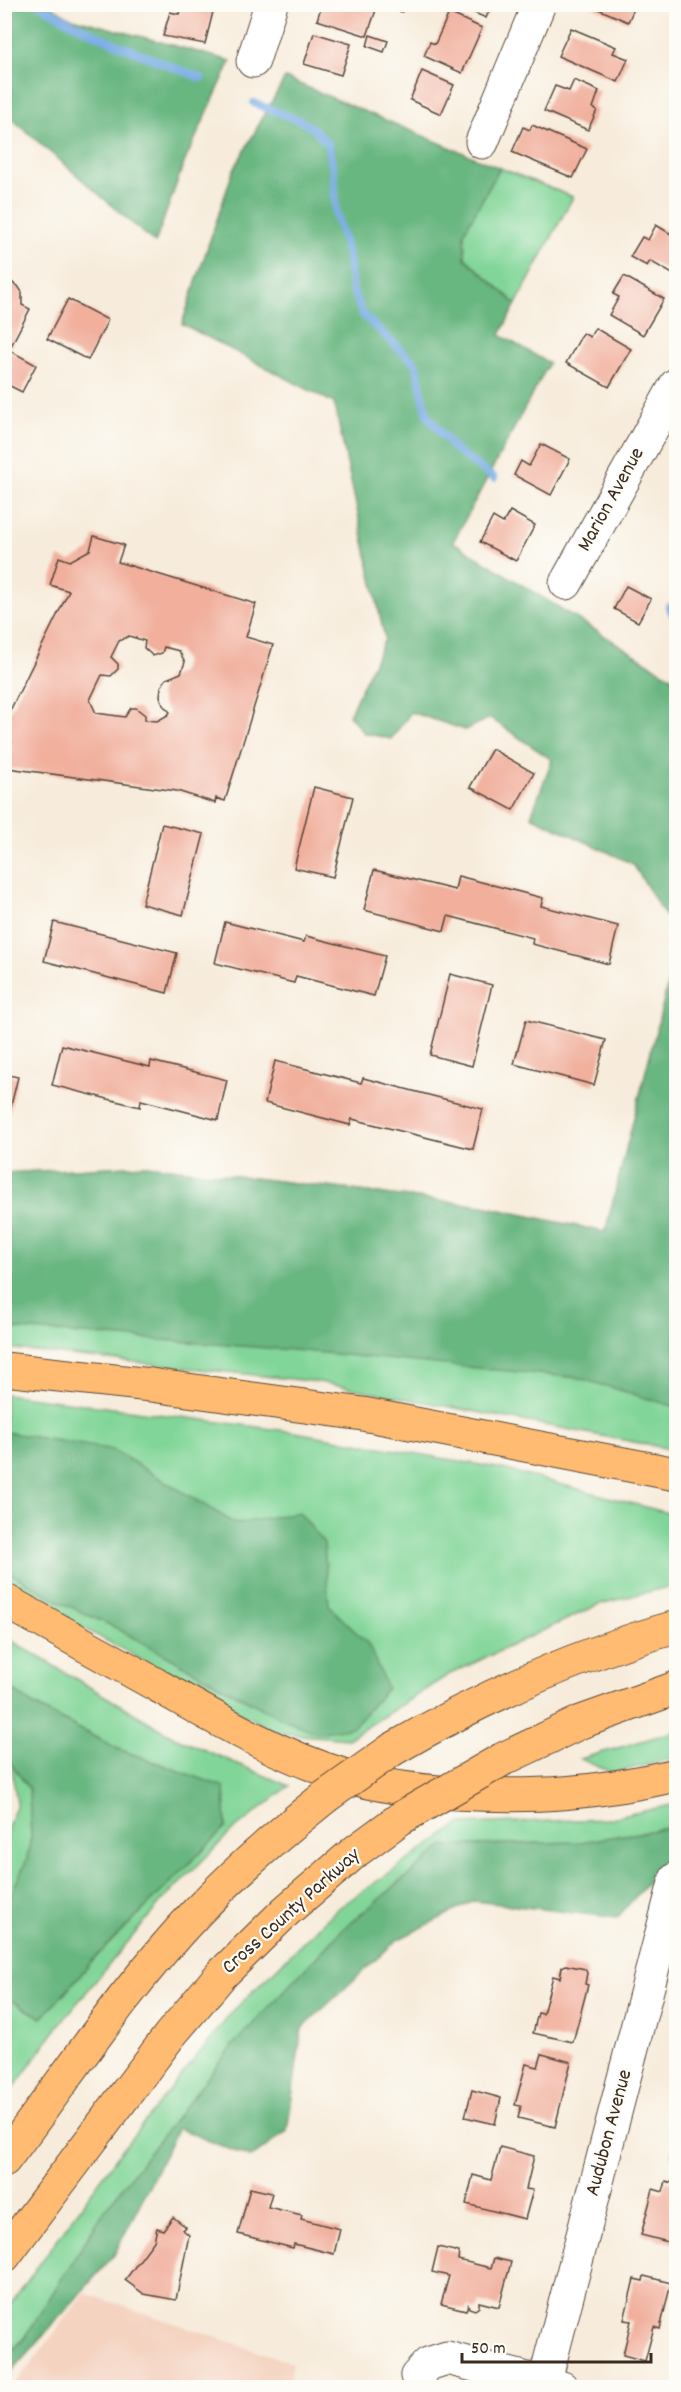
<svg xmlns="http://www.w3.org/2000/svg" width="681" height="2392" font-family="Dekko,sans-serif">
<style>
.built{fill:#f4d3c1}
.green{fill:#81d598;stroke:#5e805b;stroke-width:1.5}
.forest{fill:#68b680;stroke:#52704f;stroke-width:1.5}
.lines{fill:none;stroke-linecap:round;stroke-linejoin:round}
.stream{stroke:#79ace5;stroke-width:8}
.building{fill:#f1af9c;fill-rule:evenodd}
.minor-casing{stroke:#57473a;stroke-width:35}
.highway-casing{stroke:#57473a;stroke-width:35}
.minor{stroke:#fff;stroke-width:33}
.highway{stroke:#ffbb71;stroke-width:33}
.highway-bridge-casing{stroke:#57473a;stroke-width:35;stroke-linecap:butt}
.highway-bridge{stroke:#ffbb71;stroke-width:33}
.labels{text-anchor:middle;dominant-baseline:central;stroke-width:4.5;stroke-linejoin:round;paint-order:stroke}
.street-label{font-size:21px;fill:#3b2a1e;stroke:#fdfcf7}
</style>
<rect width="100%" height="100%" fill="#fdfcf7"/>
<filter id="ink" filterUnits="userSpaceOnUse"><feTurbulence type="fractalNoise" baseFrequency=".0167" numOctaves="2"/><feDisplacementMap in="SourceGraphic" scale="12" xChannelSelector="R" yChannelSelector="G"/><feConvolveMatrix kernelMatrix="1 2 1 2 8 2 1 2 1" color-interpolation-filters="sRGB"/></filter>
<filter id="wash" filterUnits="userSpaceOnUse"><feTurbulence type="fractalNoise" baseFrequency=".008" numOctaves="4" result="noise"/><feDisplacementMap in="SourceGraphic" scale="24" xChannelSelector="R" yChannelSelector="G"/><feGaussianBlur stdDeviation="1.35" result="paint"/><feColorMatrix in="noise" values="0 0 0 0 0 0 0 0 0 0 0 0 0 0 0 0 0 1.4 0 .05"/><feComposite in="paint" operator="in"/></filter>
<g filter="url(#wash)">
<rect width="100%" height="100%" fill="#f7ecdb"/>
<!-- built -->
<path class="built" d="M85,2293L293,2363L289,2380L306,2387H13Z"/>
<!-- green -->
<g class="green">
<path d="M500,168L573,197L516,304L465,258L464,232Z"/>
<path d="M146,1165L482,1206L676,1248V1450L319,1382L5,1348V1173Z"/>
<path d="M5,1394L295,1432L503,1469L676,1515V1585L600,1604L448,1675L348,1739L278,1733L5,1586Z"/>
<path d="M5,1637L174,1737L289,1786L231,1832L161,1902L59,2025L5,2100V1997L42,2018L96,1957L226,1827L224,1787L118,1749L32,1704L5,1684Z"/>
<path d="M676,1731V1758L613,1773L580,1759Z"/>
<path d="M11,1763L29,1789L31,1838L27,1859L5,1908V1834L17,1804Z"/>
<path d="M676,1804V1827L580,1842L444,1846L343,1929L232,2046L23,2339L5,2358V2312L121,2151L233,2011L337,1909L460,1824L607,1819Z"/>
</g>
<!-- forest -->
<g class="forest">
<path d="M4,5H50L69,17L231,61L184,163L155,243L5,113Z"/>
<path d="M285,78L500,168L464,232L465,258L516,304L500,335L549,363L453,542L676,680V933L633,864L531,816L552,760L490,718L465,730L411,712L391,739L364,733L349,715L385,639L334,403L182,324L233,171Z"/>
<path d="M676,952V1407L579,1378L294,1350L5,1328V1173L146,1165L482,1206L605,1232Z"/>
<path d="M5,1432L113,1450L236,1524L299,1512L324,1543L329,1606L368,1644L387,1688L353,1727L317,1733L272,1714L114,1627L56,1600L5,1570Z"/>
<path d="M5,1684L32,1704L118,1749L224,1787L226,1827L96,1957L42,2018L5,1997V1908L27,1859L31,1838L29,1789L5,1755Z"/>
<path d="M676,1827V1850L617,1918L474,1901L397,1940L302,2028L287,2131L251,2158L178,2128L114,2255L5,2379V2358L24,2339L106,2208L232,2046L343,1929L444,1846L580,1842Z"/>
</g>
<g class="lines">
<!-- stream -->
<g class="stream">
<path d="M39,4C90,36 146,56 201,78"/>
<path d="M254,103L299,120L314,129L328,144L334,173L336,215L348,255L353,291L363,315L416,364L427,415L455,450L494,478"/>
<path d="M669,607L676,619"/>
</g>
</g>
<g id="blocks">
<!-- building -->
<g class="building">
<path d="M182,4H215L205,44L163,36L170,12L179,14Z"/>
<path d="M322,4H366L365,7L376,10L367,36L317,20Z"/>
<path d="M379,4H405L402,12Z"/>
<path d="M454,4H492L486,18Z"/>
<path d="M587,4H636L628,22Z"/>
<path d="M449,13L482,28L462,73L424,56L430,42L435,44Z"/>
<path d="M571,28L616,47L613,53L628,59L618,82L558,56Z"/>
<path d="M314,33L351,44L341,75L304,64Z"/>
<path d="M370,35L388,41L384,52L367,46Z"/>
<path d="M422,71L454,85L441,114L410,100Z"/>
<path d="M574,80L599,91L593,108L597,110L588,130L544,111L555,86L569,91Z"/>
<path d="M532,125L587,149L573,178L512,152L523,127L530,130Z"/>
<path d="M656,225L676,237V276L650,261L647,266L630,257L642,237L648,240Z"/>
<path d="M624,276L664,299L643,335L609,315L619,297L613,294Z"/>
<path d="M4,281L11,282L18,286L22,292V305L30,309L9,350L36,365L22,392L4,383Z"/>
<path d="M68,299L108,320L88,360L47,339Z"/>
<path d="M595,328L631,349L609,387L566,363L583,333L590,337Z"/>
<path d="M541,444L570,459L551,495L514,475L521,461L529,466Z"/>
<path d="M510,511L535,525L516,561L480,542L493,517L503,523Z"/>
<path d="M94,536L124,545L118,562L256,604L246,637L273,645L225,801L216,798L215,803L177,791L8,768L12,742L4,738V723L69,591L50,585L59,557L70,561L90,550ZM129,636L145,641L144,648L153,656L162,653L164,647L179,651L185,662L181,673L166,679L161,687L160,696L163,705L170,712L168,715L157,721L145,720V715L136,708H131L125,717L96,713L90,700L102,675L111,676L118,669V664L111,657L119,641Z"/>
<path d="M626,586L651,599L638,622L614,609Z"/>
<path d="M492,749L534,773L513,810L470,787Z"/>
<path d="M314,787L353,797L333,877L294,868Z"/>
<path d="M162,824L204,834L183,915L142,904Z"/>
<path d="M374,870L455,890L458,876L543,898L541,906L618,926L609,964L532,944L533,938L448,916L444,931L364,910Z"/>
<path d="M54,922L177,953L167,993L44,961Z"/>
<path d="M225,922L304,942L306,936L385,956L374,996L296,976L294,983L215,963Z"/>
<path d="M450,974L492,985L472,1066L430,1055Z"/>
<path d="M526,1020L606,1040L594,1085L514,1064Z"/>
<path d="M62,1045L150,1067L151,1061L227,1080L218,1120L141,1100L140,1107L52,1085Z"/>
<path d="M275,1061L361,1083L363,1078L483,1109L473,1149L352,1119L350,1125L265,1103Z"/>
<path d="M4,1074L18,1077L8,1118L4,1117Z"/>
<path d="M566,1965L585,1969L587,1973L585,1984L588,1985L573,2042L533,2033L538,2013L543,2014L553,1976L560,1978L562,1967Z"/>
<path d="M542,2054L571,2062L555,2127L518,2118L521,2106L515,2105L526,2064L538,2067Z"/>
<path d="M472,2090L501,2098L495,2124L465,2117Z"/>
<path d="M676,2133V2157L670,2155Z"/>
<path d="M500,2147L534,2156L526,2189L533,2190L525,2219L466,2204L473,2175L491,2180Z"/>
<path d="M666,2181L676,2184V2244L641,2235L653,2189L663,2192Z"/>
<path d="M250,2188L272,2193L268,2207L302,2215L301,2219L340,2229L334,2254L294,2244L293,2248L238,2234Z"/>
<path d="M173,2217L186,2227L183,2230L189,2235L176,2300L144,2294L125,2280L154,2241L157,2228L163,2230Z"/>
<path d="M438,2247L459,2252L458,2260L491,2268L494,2258L511,2262L499,2307L479,2302V2307L475,2310L469,2308L468,2305L466,2310L441,2304L449,2276L432,2272Z"/>
<path d="M644,2276L671,2283L660,2329L654,2327L645,2361L623,2355L631,2321L624,2320L634,2279L643,2281Z"/>
</g>
</g>
</g>
<g filter="url(#ink)">
<use href="#blocks" fill-opacity="0" stroke="#57473a" stroke-width="1.5"/>
<g class="lines">
<defs>
<g id="minor">
<path d="M253,61L271,4"/>
<path d="M482,142L539,4"/>
<path d="M566,583L676,385"/>
<path d="M421,2388L417,2376L428,2364L447,2358L562,2388"/>
<path d="M543,2388L676,1879"/>
</g>
<g id="highway">
<path d="M4,1369L151,1385L363,1414L676,1474"/>
<path d="M4,1600C55,1628 105,1656 155,1684C215,1718 277,1755 343,1775C380,1787 418,1791 455,1793C536,1798 598,1793 676,1775"/>
<path d="M393,1749C483,1697 576,1655 676,1627"/>
<path d="M503,1759L581,1722L676,1688"/>
<path d="M4,2160C67,2077 125,1988 197,1912C236,1871 280,1833 325,1797"/>
<path d="M4,2256L170,2035L221,1975L286,1911L356,1851L401,1818"/>
</g>
</defs>
<!-- minor casing -->
<use href="#minor" class="minor-casing"/>
<!-- highway casing -->
<use href="#highway" class="highway-casing"/>
<!-- minor -->
<use href="#minor" class="minor"/>
<!-- highway -->
<use href="#highway" class="highway"/>
<defs>
<g id="highway-bridge">
<path d="M325,1797L393,1749"/>
<path d="M401,1818L503,1759"/>
</g>
</defs>
<!-- highway-bridge casing -->
<use href="#highway-bridge" class="highway-bridge-casing"/>
<!-- highway-bridge -->
<use href="#highway-bridge" class="highway-bridge"/>
</g>
</g>
<g class="labels">
<!-- street labels -->
<g class="street-label">
<text transform="translate(612 500) rotate(-61)">Marion Avenue</text>
<text transform="translate(292 1912) rotate(-42)">Cross County Parkway</text>
<text transform="translate(610 2133) rotate(-75)">Audubon Avenue</text>
</g>
</g>
<!-- margin -->
<rect width="681" height="2392" fill="none" stroke="#fdfcf7" stroke-width="24"/>
<!-- scale -->
<path d="M462 2353v9h189v-9" fill="none" stroke="#3b2a1e" stroke-width="3"/>
<text x="471" y="2353" font-size="18" fill="#3b2a1e" stroke="#fdfcf7" stroke-width="4.5" paint-order="stroke">50 m</text>
</svg>
